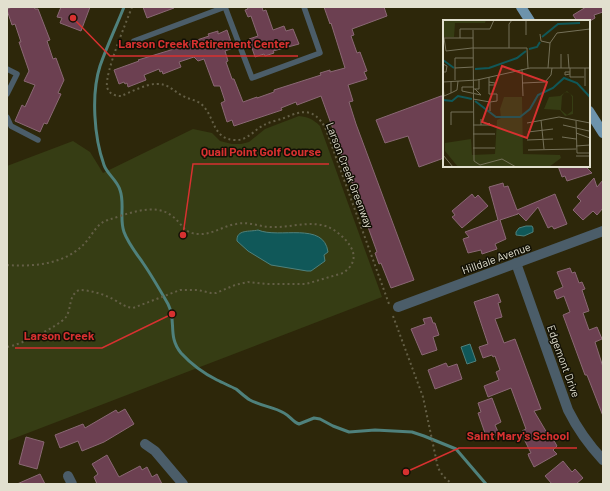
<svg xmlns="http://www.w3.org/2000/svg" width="610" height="491" font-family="Barlow,sans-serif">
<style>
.green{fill:#363d14}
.water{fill:#105859;stroke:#4f817c}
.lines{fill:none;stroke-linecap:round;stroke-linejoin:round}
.stream{stroke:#4f817c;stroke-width:3}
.building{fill:#6c4051;stroke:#8a6874}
.path{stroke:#645f46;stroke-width:2;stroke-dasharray:2 3;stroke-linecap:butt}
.lane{stroke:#4b5d69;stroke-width:5.5}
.street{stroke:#4b5d69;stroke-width:10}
.primary{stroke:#6d93ac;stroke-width:10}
.labels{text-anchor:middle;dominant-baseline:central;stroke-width:3;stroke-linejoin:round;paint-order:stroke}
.street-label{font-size:11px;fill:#e2e0cf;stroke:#121005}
.inset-river{fill:none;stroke:#105859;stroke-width:2}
.inset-road{fill:none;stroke:#757159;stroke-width:1}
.view{fill:#d73130;fill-opacity:0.15;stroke:#d73130;stroke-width:2}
.inset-edge{fill:none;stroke:#e2e0cf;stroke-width:2}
.leader{fill:none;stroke:#d73130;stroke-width:1.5}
.callout-dot{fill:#d73130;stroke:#121005;stroke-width:1.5}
.callout-label{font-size:12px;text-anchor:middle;font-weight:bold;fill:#d73130;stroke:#121005;stroke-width:3;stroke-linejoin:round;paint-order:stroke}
</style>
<rect width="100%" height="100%" fill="#2d270a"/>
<!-- green -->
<path class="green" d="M299,116C308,117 313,119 320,126L382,297L7,441V166L73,141L90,152L103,173L193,129L212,133L220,141L232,144H241L249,142L265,129Z"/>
<!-- water -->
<g class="water">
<path d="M526,226H532L533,228V232L524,236L516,235V232L519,228Z"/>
<path d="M258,230C279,239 324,221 328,252L324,255L325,261L311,271H307L271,265L248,251L237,241C236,229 250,232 258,230Z"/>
<path d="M470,344L476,361L467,364L461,347Z"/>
</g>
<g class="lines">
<!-- stream -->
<path class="stream" d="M124,7C116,27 107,46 100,66C91,94 94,137 104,165C107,174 117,180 120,190C125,204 119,218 124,232C128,243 136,253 143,263C152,276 160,290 168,304C177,321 167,336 181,353C192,365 203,373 217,380C223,383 230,386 236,389C241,393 245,397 250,400C261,406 274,407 284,413C290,416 293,422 299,424L314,418L320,419L333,426L349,432L375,430L412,432L424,436L456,449L486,484"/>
</g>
<!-- building -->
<g class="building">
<path d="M12,7H34L35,9H38L50,40L47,41L53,59L56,58L64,80L58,93L61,94L47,124L44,123L40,132L15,121L22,105L25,107L35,85L24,81L29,71L19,42H21L15,24L12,25L7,10V9Z"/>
<path d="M61,7H90L81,31L60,23L62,18L57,17Z"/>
<path d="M143,7H173L174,8L147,18Z"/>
<path d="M247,7H262L263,11L266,10L273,30L284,26L286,31L293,29L299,44L273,51L274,53L265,56L264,54L255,57L249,39L258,36L251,16L248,17L245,10L248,9Z"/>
<path d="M324,7H384L387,16L352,29L354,35L351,36L357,53L360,52L367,71L364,72L367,79L348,85L353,101L349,102L356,124L414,280L391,288L381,263L379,264L375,253L377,252L368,227H369L333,132H334L321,96L297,105L296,102L281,108L282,110L234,126L232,120L227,122L221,103L225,101L220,86H214L204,59L198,61L194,57L179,62L181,67L163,74L162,71L160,72L159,69L144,75L146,80L128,87L127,83L125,84L124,82L119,84L114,70L139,61L138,60L174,49L173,47L191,41V42L209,36L208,34L218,31V34L227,30L233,48L225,51L228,61L226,62L232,79H234L243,102L257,97V98L274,92V90L321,75L320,73L330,70V72L345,68L331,23L330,24Z"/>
<path d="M586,7H603V12L594,15L595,18L590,21H577L573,15Z"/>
<path d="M441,96H444V158L419,167L408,136L385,143L376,120Z"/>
<path d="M558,166H585L592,173L567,181L565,176L562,177Z"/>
<path d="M594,178L597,187L603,180V208L597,215L593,211L583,220L573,210L581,201L577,197Z"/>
<path d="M503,183L504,187L508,186L517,210L555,194L567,224L554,229L552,226L548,228L538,207L526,221L518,213V214L500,220L506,239L495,244L497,249L482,254L481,250L468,253L463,239L469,237L465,232L498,220L489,187Z"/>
<path d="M472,194L475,198L478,195L488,206L462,228L452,217L455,215L452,211Z"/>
<path d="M570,268L572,273L575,272L579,283L582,282L585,289L582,290L589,311L583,313L589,330L597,327L602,339L595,342L603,367V416L587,375H585L563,315L570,312L564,296L557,299L554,291L563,287L557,272Z"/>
<path d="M498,294L501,302L498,303L502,317L495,319L504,343L515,339L541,409L534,411L550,438L552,437L557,446L553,450L557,454L534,467L529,457L528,454L531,453L521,433L523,432L522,431L526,429L511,388L488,397L484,386L499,380L496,372L500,370L495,356L493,357L492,355L483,358L479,347L488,344L474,302Z"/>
<path d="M431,317L433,323H435L439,335L433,337L437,350L422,355L411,329L425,324L423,319Z"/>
<path d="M446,363L448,367L457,364L462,379L435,389L428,370Z"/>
<path d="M492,398L501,422L495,425L499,434L487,439L478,413L481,412L478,403Z"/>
<path d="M125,409L134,424L104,442L82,451L78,441L60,448L55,435L83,424L85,428L116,410L118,413Z"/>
<path d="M26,437L44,442L37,469L19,464Z"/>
<path d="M107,455L119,477L140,466L142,470L147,467L152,477L157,474L162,484H97L94,477L98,474L92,464Z"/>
<path d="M563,461L572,472L575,469L583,478L576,484H552L545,476Z"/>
<path d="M40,474L45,484H17Z"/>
</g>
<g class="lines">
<!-- path -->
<g class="path">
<path d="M132,7C126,23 105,72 107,87C109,94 115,96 121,96C131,92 146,84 156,84C168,83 173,91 183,96C190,100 199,100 204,107C215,119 213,139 235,140C247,141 254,130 264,125C270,122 278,120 284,118C303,110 313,108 325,127L389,304"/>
<path d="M7,265C34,267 66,264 85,243C93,234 97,223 108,220C127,214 155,202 172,216C183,224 183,233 198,234C212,235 223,226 236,224C249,221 259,227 272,227C292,228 315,218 334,230C350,241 364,259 343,273L306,284H267L248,282L235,285L216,293H211L198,290H180L133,308C125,307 120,303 113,299C103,294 90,290 79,290C68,296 72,308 66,317C58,327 20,345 7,347"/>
<path d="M393,316L423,397L438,468L443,476L452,484"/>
</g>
<!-- lane -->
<g class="lane">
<path d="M225,7L252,78L320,53L304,7"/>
<path d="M134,41L225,7"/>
<path d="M7,69L17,74L7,94"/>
<path d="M7,117L11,126L38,140"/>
</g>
<!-- street -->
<g class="street">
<path d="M516,263L568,410C578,430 588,444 603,460"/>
<path d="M398,307L603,231"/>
<path d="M145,444L155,451L183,484"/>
<path d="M68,476L72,484"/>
</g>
<!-- primary -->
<g class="primary">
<path d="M521,7L530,21"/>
<path d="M589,111L603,133"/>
</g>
</g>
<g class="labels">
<!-- street labels -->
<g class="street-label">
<text transform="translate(350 175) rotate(69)">Larson Creek Greenway</text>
<text transform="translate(496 258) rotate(-20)">Hilldale Avenue</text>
<text transform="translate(564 361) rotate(70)">Edgemont Drive</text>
</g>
</g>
<!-- overview -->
<g transform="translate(443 20)">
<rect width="147" height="147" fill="#2d270a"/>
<path d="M0,0H43L42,3H12L11,17H0ZM124,71L130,76V94L122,96L117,90L101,89L106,77L117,76ZM122,72L127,73L129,77V91L124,95L118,90L119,76ZM61,77H79L80,134L117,135L118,138L106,147H15L2,131V123L28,119L29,135L52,134L54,100L58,98L57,89Z" fill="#363d14" fill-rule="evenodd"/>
<path class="inset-river" d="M99,17L115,4L137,3M86,29L94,27L97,22M0,40L11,48M32,49L46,48L74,38L83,31M0,80L9,81L15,76L29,79M32,81L53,97H77L87,89L95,75L110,68L121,58L134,63L147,77"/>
<path class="inset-road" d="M30,10L31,141L37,145L59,139L73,147M97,14L98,21L107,23M83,15V0M0,18H30M1,18L3,31L29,28H84L85,48M17,18V9H47L51,0M66,28V4L69,0M118,34V48M125,34L126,48M0,44L4,46L3,52H0M12,48L30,47M105,48L107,23L114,13L147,9M127,48V57H141M142,48V66M79,49L80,76M127,54L122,55V52H127M46,57V74H54V81L47,82V91M12,60V38H30M0,62L34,60L87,48H147M46,62L52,63V65H46M80,63L102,62L108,55L109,48M0,64L1,76L8,73V62M30,67H19V71L38,75L32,69M31,69H36V59M8,73L14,70L15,61M30,79L47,82M98,100L101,129M133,101L134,133H147M84,103L116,97L147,103M8,105V92H30M30,105H38V99M38,105H48L46,103L44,105M120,105L146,111M85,112L110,109M133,113L147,118M30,114H52M119,117L133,119M84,120L110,119M133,126L147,125M30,128H52M85,130L133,129M0,135L10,147M133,136H147"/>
<path class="view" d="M59,46L104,62L84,118L39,102Z"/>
<rect width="147" height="147" class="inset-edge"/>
</g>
<!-- callouts -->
<path class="leader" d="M73 18L110 56H298M183 235L193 164H329M172 314L102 348H15M406 472L459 448H577"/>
<g class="callout-dot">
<circle cx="73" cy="18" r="4"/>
<circle cx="183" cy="235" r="4"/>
<circle cx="172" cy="314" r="4"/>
<circle cx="406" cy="472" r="4"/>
</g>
<g class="callout-label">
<text x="204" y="48">Larson Creek Retirement Center</text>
<text x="261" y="156">Quail Point Golf Course</text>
<text x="59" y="340">Larson Creek</text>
<text x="518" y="440">Saint Mary's School</text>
</g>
<!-- border -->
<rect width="610" height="491" fill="none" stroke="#e2e0cf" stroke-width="16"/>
</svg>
